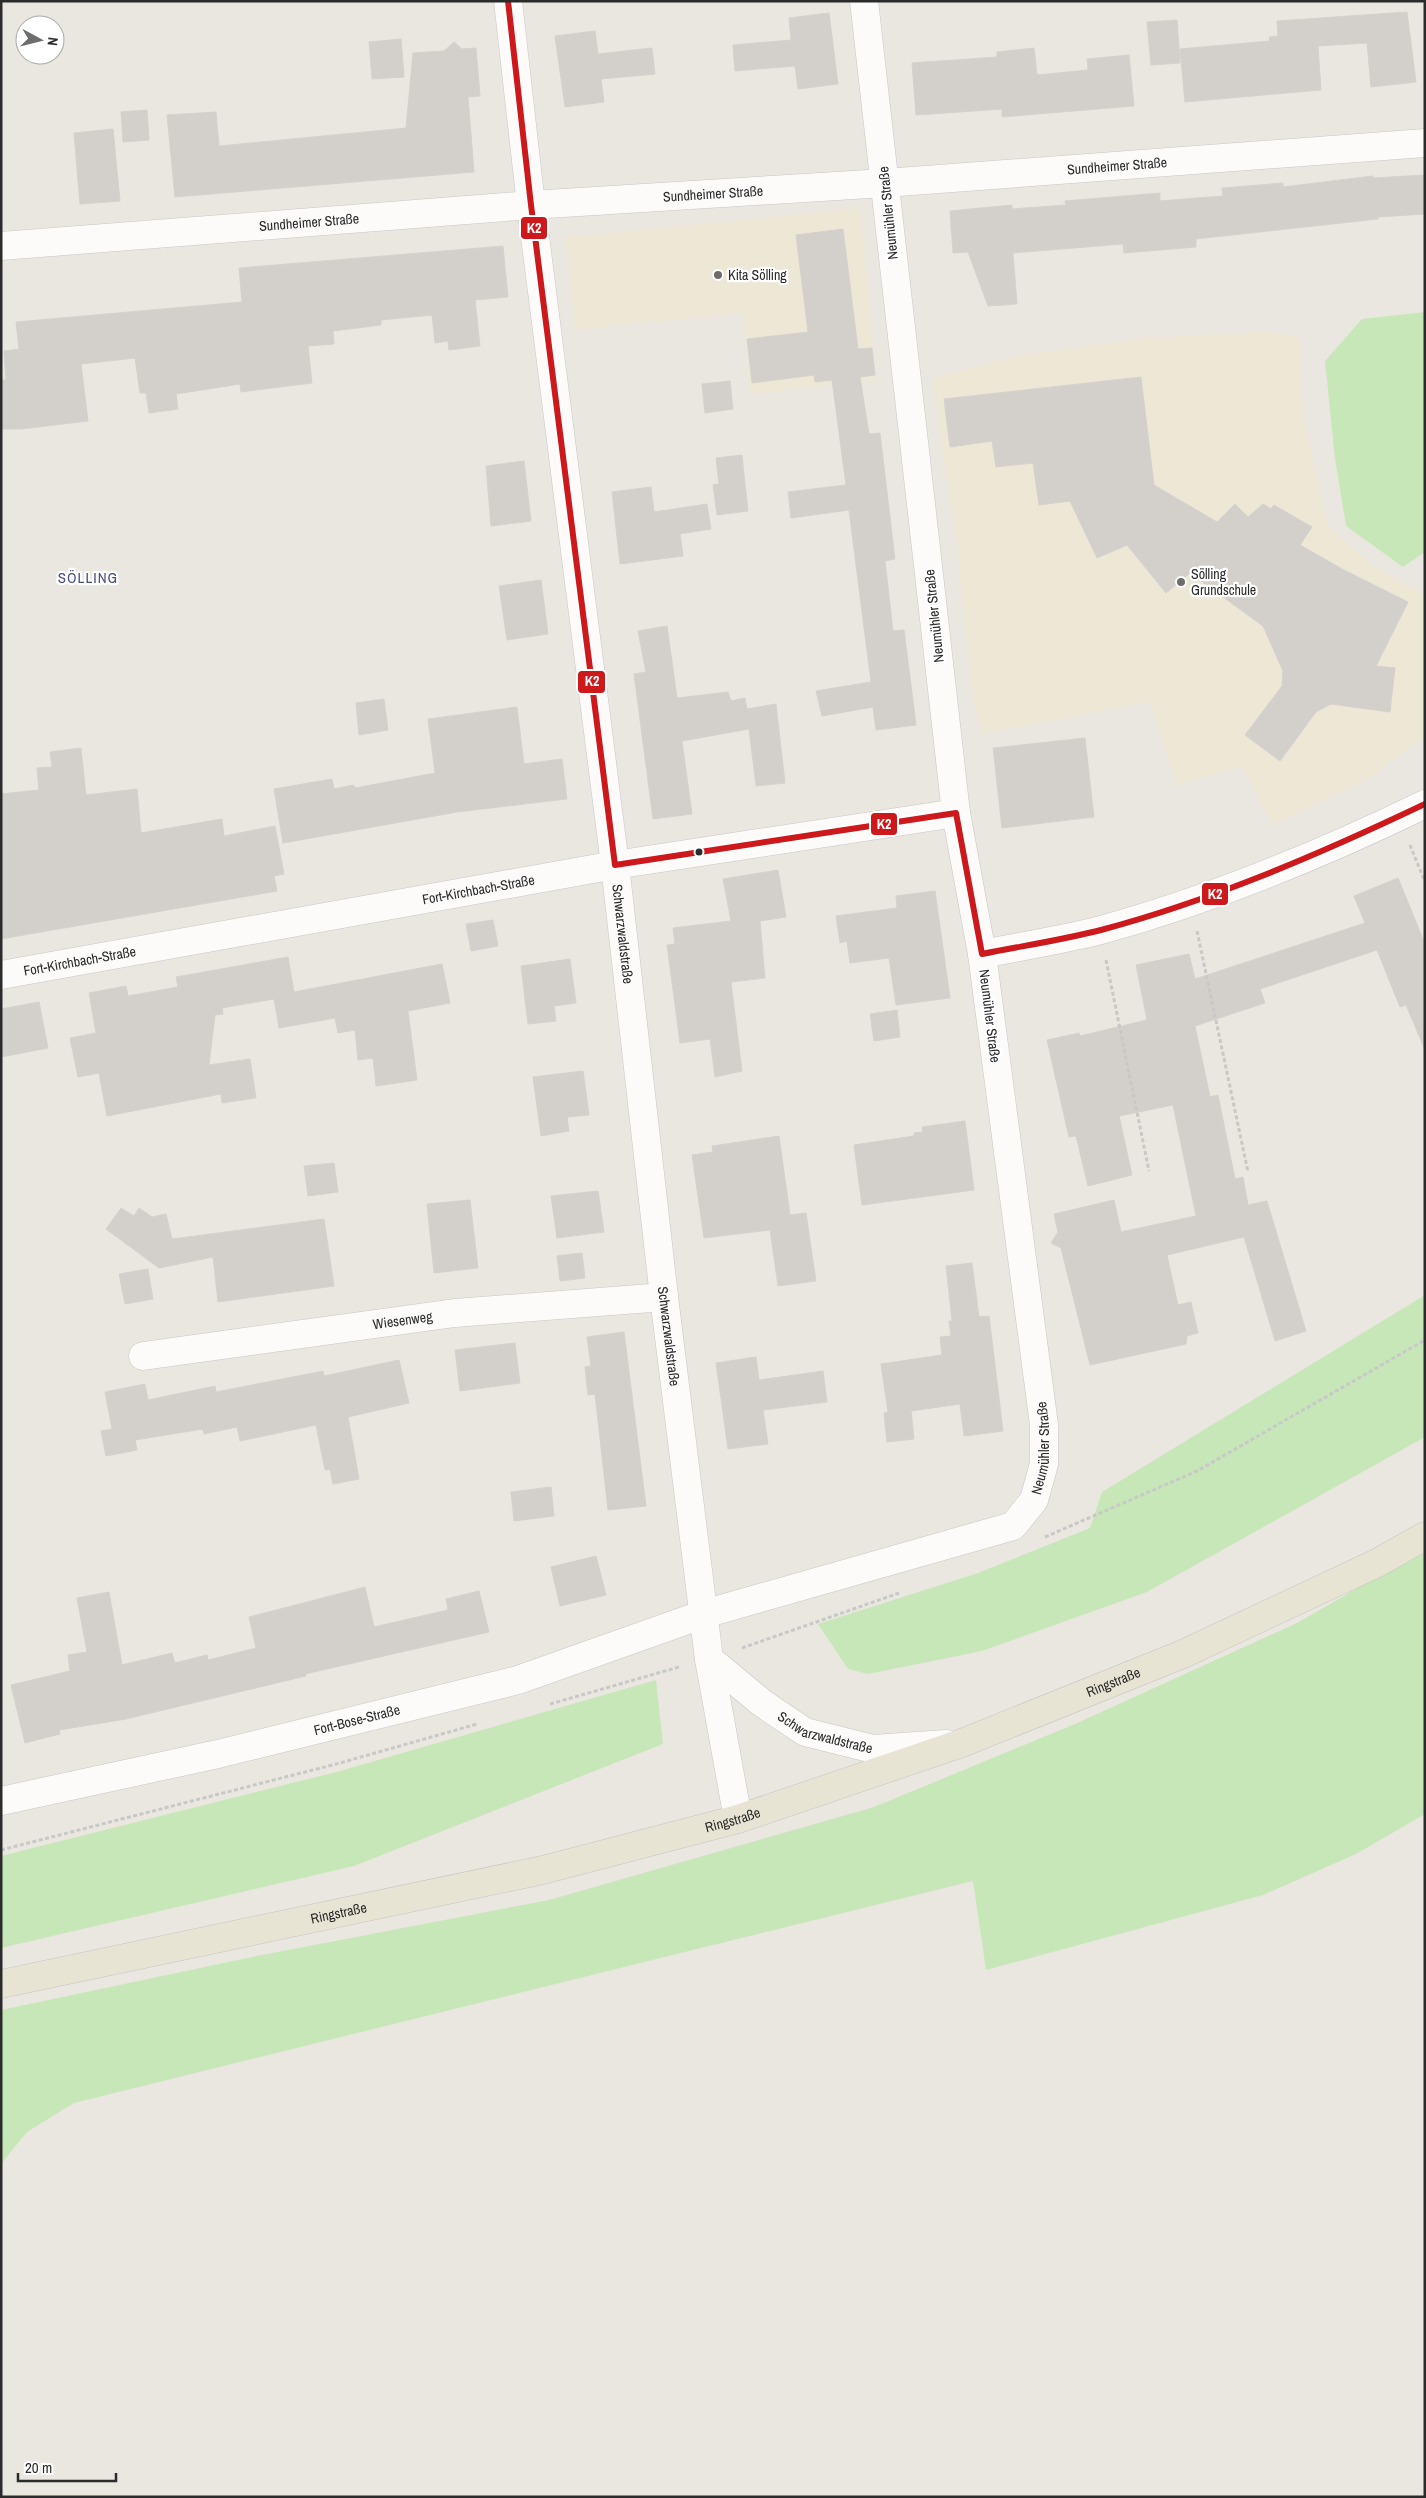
<svg xmlns="http://www.w3.org/2000/svg" width="1426" height="2498" font-family="'Archivo Narrow',sans-serif">
<style>
.education{fill:#ede7d5}
.green{fill:#c8e7b8}
.building{fill:#d3d0cc;stroke:#d5d2cd}
.lines{fill:none;stroke-linecap:round;stroke-linejoin:round}
.minor-casing{stroke:#c7c6c6;stroke-width:29}
.major-casing{stroke:#c5c4c2;stroke-width:29}
.path{stroke:#c8c8c7;stroke-width:3;stroke-dasharray:4 2.5;stroke-linecap:butt}
.minor{stroke:#fcfbfa;stroke-width:28}
.major{stroke:#e8e4d3;stroke-width:28}
.bus-1-casing{stroke:#fff;stroke-width:10}
.bus-1{stroke:#cd191c;stroke-width:6}
.poi-dot{fill:#6e6d6b;stroke:#fff;stroke-width:2}
.bus-dot{fill:#2b2b2b;stroke:#fff;stroke-width:2}
.labels{text-anchor:middle;dominant-baseline:central;stroke-width:4.5;stroke-linejoin:round;paint-order:stroke}
.street-label{font-size:14px;fill:#2b2b2b;stroke:#fff}
.poi-label{font-size:14px;fill:#2b2b2b;stroke:#fff;text-anchor:start}
.neighbourhood-label{font-size:15px;letter-spacing:1px;fill:#484e7f;stroke:#fff}
.line-badge{stroke:#fff;stroke-width:2}
.badge-label{font-size:14px;text-anchor:middle;font-weight:bold;fill:#fff}
</style>
<rect width="100%" height="100%" fill="#eae7e1"/>
<!-- education -->
<g class="education">
<path d="M860,208L877,381L750,394L742,313L575,330L565,237Z"/>
<path d="M1270,331L1300,338L1303,416L1329,528L1378,569L1425,595V737L1367,780L1272,826L1242,766L1176,786L1151,702L981,734L972,695L957,548L932,379L1015,356L1135,339Z"/>
</g>
<!-- green -->
<g class="green">
<path d="M1425,312V552L1403,567L1346,526L1335,459L1325,361L1362,319Z"/>
<path d="M1425,1295V1437L1147,1592L982,1651L868,1674L848,1669L818,1624L978,1573L1090,1528L1102,1492Z"/>
<path d="M1425,1549V1814L1356,1854L1263,1895L986,1970L973,1881L74,2103L27,2132L1,2164V2010L252,1957L549,1900L874,1807L1075,1724L1297,1623Z"/>
<path d="M656,1680L663,1744L354,1866L1,1948V1856L340,1771Z"/>
</g>
<!-- building -->
<g class="building">
<path d="M1407,12L1416,82L1371,87L1367,43L1318,46L1321,90L1185,102L1180,49L1270,41L1269,37L1278,36L1277,21Z"/>
<path d="M829,13L838,84L798,89L795,66L735,71L733,45L791,40L789,18Z"/>
<path d="M1177,20L1180,63L1151,65L1147,22Z"/>
<path d="M595,31L598,54L652,48L655,74L601,79L604,102L565,107L555,36Z"/>
<path d="M401,39L404,77L372,79L369,42Z"/>
<path d="M454,42L462,49L476,48L480,96L468,97L474,172L175,197L167,115L216,112L219,146L406,128L413,53L444,51Z"/>
<path d="M1034,48L1037,75L1088,70L1087,59L1129,55L1134,106L1002,117V109L916,115L912,63L997,57V52Z"/>
<path d="M147,110L149,140L123,142L121,112Z"/>
<path d="M113,129L120,201L80,204L74,133Z"/>
<path d="M1425,175V214L1378,217V219L1196,239V247L1124,253L1123,244L1013,253L1017,304L988,306L968,252L953,253L950,211L1012,205V209L1066,205L1065,201L1160,193V201L1223,196L1222,188L1283,183V187L1373,176V178Z"/>
<path d="M843,229L858,349L872,348L875,375L860,377L869,434L880,433L895,559L885,561L893,631L904,630L916,725L876,730L873,707L822,716L816,691L871,682L849,510L791,518L788,492L846,485L832,380L815,382L814,375L752,383L747,339L808,332L796,235Z"/>
<path d="M503,246L508,297L475,300L480,346L449,350L448,341L435,343L432,315L381,320V325L333,331L334,344L308,346L312,383L241,392L240,384L176,394L178,409L149,413L146,393H140L135,358L81,364L88,421L21,429H1V380H6L4,351L19,349L16,322L242,302L239,268Z"/>
<path d="M1141,377L1154,485L1217,522L1235,504L1248,517L1263,504L1271,509L1274,505L1312,527L1300,545L1344,570L1408,602L1376,666L1395,668L1390,712L1331,704L1316,712L1280,761L1245,735L1282,686L1283,671L1263,626L1190,573L1166,593L1127,545L1097,558L1070,501L1039,505L1033,463L996,467L992,441L950,447L944,399Z"/>
<path d="M730,381L733,409L705,413L702,384Z"/>
<path d="M742,455L748,511L717,515L713,485L719,484L716,458Z"/>
<path d="M524,461L531,521L491,526L486,466Z"/>
<path d="M651,487L654,512L707,504L711,529L680,534L683,556L620,564L612,492Z"/>
<path d="M541,580L548,634L507,640L499,586Z"/>
<path d="M667,626L677,698L728,692L731,701L745,698L747,709L776,704L785,783L756,786L749,729L682,741L692,814L653,819L634,674L646,672L638,631Z"/>
<path d="M384,699L388,730L359,735L356,703Z"/>
<path d="M517,707L524,764L562,759L567,799L457,812L283,843L274,789L332,779L334,789L354,785L355,788L435,773L428,719Z"/>
<path d="M1085,738L1094,817L1002,828L993,748Z"/>
<path d="M81,748L86,795L137,789L141,833L222,819L224,836L275,826L284,874L274,876L277,891L1,939V794L39,790L37,768L52,767L50,752Z"/>
<path d="M778,870L786,917L760,921L765,978L731,982L742,1071L715,1077L710,1039L680,1043L667,945L675,944L673,928L731,921L723,879Z"/>
<path d="M1398,878L1425,944V1050L1406,1005L1400,1007L1377,950L1260,989L1265,1003L1195,1026L1210,1097L1218,1095L1235,1179L1243,1177L1248,1205L1267,1201L1306,1331L1275,1341L1244,1237L1167,1255L1178,1305L1191,1302L1198,1333L1187,1336L1186,1344L1090,1365L1061,1248L1051,1243L1058,1232L1054,1214L1114,1200L1121,1232L1196,1216L1173,1105L1119,1116L1132,1175L1088,1186L1076,1136L1069,1137L1047,1040L1079,1033L1080,1036L1147,1020L1136,965L1189,954L1195,979L1365,923L1354,896Z"/>
<path d="M935,891L950,998L896,1005L889,958L850,963L847,941L840,943L836,916L897,908L896,896Z"/>
<path d="M493,920L498,946L471,951L466,924Z"/>
<path d="M288,957L294,992L442,964L450,1003L408,1011L417,1080L376,1086L373,1058L358,1060L355,1030L338,1033L335,1018L279,1028L274,999L222,1008L223,1014L215,1015L209,1065L250,1059L256,1098L222,1103L221,1094L107,1116L99,1073L78,1077L70,1038L96,1033L89,993L126,986L128,996L178,987L176,977Z"/>
<path d="M570,959L576,1003L554,1006L556,1021L528,1024L521,966Z"/>
<path d="M39,1002L48,1048L1,1057V1009Z"/>
<path d="M897,1010L900,1037L874,1041L870,1014Z"/>
<path d="M583,1071L589,1115L567,1117L569,1131L541,1136L533,1077Z"/>
<path d="M965,1121L974,1190L862,1205L854,1145L914,1136V1133L923,1132L922,1127Z"/>
<path d="M779,1136L790,1215L806,1213L816,1281L778,1286L770,1230L704,1238L692,1155L713,1152L712,1146Z"/>
<path d="M334,1163L338,1192L308,1196L304,1166Z"/>
<path d="M598,1191L604,1232L557,1238L551,1196Z"/>
<path d="M470,1200L478,1268L434,1273L427,1204Z"/>
<path d="M121,1208L134,1216L139,1208L152,1217L166,1214L172,1239L324,1219L334,1286L218,1302L213,1257L159,1268L106,1229Z"/>
<path d="M582,1253L585,1278L560,1281L557,1256Z"/>
<path d="M972,1263L979,1317L989,1316L1003,1431L964,1436L960,1404L911,1411L914,1439L887,1442L884,1413L888,1412L881,1364L942,1355L940,1337L951,1336L949,1321H952L946,1266Z"/>
<path d="M148,1269L153,1299L125,1304L119,1274Z"/>
<path d="M624,1332L646,1506L608,1510L595,1394L588,1395L585,1367L591,1366L587,1337Z"/>
<path d="M515,1343L520,1383L460,1391L455,1350Z"/>
<path d="M756,1357L759,1380L823,1371L827,1402L763,1410L768,1444L728,1449L716,1363Z"/>
<path d="M399,1360L409,1403L348,1417L359,1479L333,1484L330,1469L325,1470L316,1425L240,1441L237,1427L204,1434L203,1429L135,1440L137,1450L106,1456L101,1431L112,1429L105,1392L145,1384L148,1400L215,1386L216,1392L323,1371L324,1376Z"/>
<path d="M551,1487L554,1516L514,1521L511,1492Z"/>
<path d="M596,1556L606,1595L560,1606L551,1567Z"/>
<path d="M365,1587L374,1627L448,1610L446,1599L479,1591L489,1632L305,1674L306,1676L126,1719L59,1730L60,1734L25,1743L11,1685L70,1671L68,1655L87,1652L77,1598L109,1592L122,1665L172,1653L175,1663L207,1655L208,1660L256,1648L249,1617Z"/>
</g>
<g class="lines">
<defs>
<g id="minor">
<path id="s1" d="M508,1L531,205L615,865L664,1297L709,1659L738,1819"/>
<path id="s2" d="M1,246L531,205L885,183L1425,143"/>
<path d="M982,954C1022,946 1062,940 1101,930C1213,899 1320,855 1425,804"/>
<path id="s3" d="M1,975L615,865L956,813"/>
<path id="s4" d="M143,1356L455,1313L664,1297"/>
<path id="s5" d="M709,1659L762,1703L805,1732L873,1749L946,1744"/>
<path id="s6" d="M1,1801L218,1754L518,1680L704,1614L1013,1526L1034,1500L1044,1464V1425L982,954L956,813L864,1"/>
</g>
<g id="major">
<path id="s7" d="M1,1984L543,1870L738,1819L962,1743L1183,1654L1377,1563L1425,1536"/>
</g>
</defs>
<!-- minor casing -->
<use href="#minor" class="minor-casing"/>
<!-- major casing -->
<use href="#major" class="major-casing"/>
<!-- path -->
<g class="path">
<path d="M1410,845L1425,882"/>
<path d="M1197,931L1248,1172"/>
<path d="M1106,960L1149,1171"/>
<path d="M1045,1537L1197,1471L1425,1340"/>
<path d="M742,1648L899,1593"/>
<path d="M550,1704L679,1667"/>
<path d="M1,1850L340,1763L477,1724"/>
</g>
<!-- minor -->
<use href="#minor" class="minor"/>
<!-- major -->
<use href="#major" class="major"/>
<defs>
<path id="bus-1" d="M508,1L531,205L615,865L956,813L982,954C1022,946 1062,940 1101,930C1213,900 1320,854 1425,804"/>
</defs>
<!-- bus-1 casing -->
<use href="#bus-1" class="bus-1-casing"/>
<!-- bus-1 -->
<use href="#bus-1" class="bus-1"/>
</g>
<!-- markers -->
<g class="poi-dot">
<circle cx="718" cy="275" r="5"/>
<circle cx="1181" cy="582" r="5"/>
</g>
<circle class="bus-dot" cx="699" cy="852" r="4.5"/>
<g class="labels">
<!-- street labels -->
<g class="street-label">
<text stroke="none"><textPath href="#s2" startOffset="1119">Sundheimer Straße</textPath></text>
<text stroke="none"><textPath href="#s2" startOffset="714">Sundheimer Straße</textPath></text>
<text transform="translate(888 213) rotate(-96)">Neumühler Straße</text>
<text stroke="none"><textPath href="#s2" startOffset="309">Sundheimer Straße</textPath></text>
<text transform="translate(934 616) rotate(-96)">Neumühler Straße</text>
<text stroke="none"><textPath href="#s3" startOffset="485">Fort-Kirchbach-Straße</textPath></text>
<text stroke="none"><textPath href="#s1" startOffset="940">Schwarzwaldstraße</textPath></text>
<text stroke="none"><textPath href="#s3" startOffset="80">Fort-Kirchbach-Straße</textPath></text>
<text transform="translate(990 1016) rotate(83)">Neumühler Straße</text>
<text stroke="none"><textPath href="#s4" startOffset="262">Wiesenweg</textPath></text>
<text stroke="none"><textPath href="#s1" startOffset="1345">Schwarzwaldstraße</textPath></text>
<text stroke="none"><textPath href="#s6" startOffset="1136">Neumühler Straße</textPath></text>
<text stroke="none"><textPath href="#s7" startOffset="1155">Ringstraße</textPath></text>
<text stroke="none"><textPath href="#s6" startOffset="365">Fort-Bose-Straße</textPath></text>
<text stroke="none"><textPath href="#s5" startOffset="140">Schwarzwaldstraße</textPath></text>
<text stroke="none"><textPath href="#s7" startOffset="750">Ringstraße</textPath></text>
<text stroke="none"><textPath href="#s7" startOffset="345">Ringstraße</textPath></text>
</g>
<!-- poi labels -->
<g class="poi-label">
<text x="728" y="275">Kita Sölling</text>
<text x="1191" y="574">Sölling<tspan x="1191" dy="16">Grundschule</tspan></text>
</g>
<!-- neighbourhood labels -->
<g class="neighbourhood-label">
<text x="88" y="577">SÖLLING</text>
</g>
</g>
<g class="line-badge">
<rect x="520" y="216" width="28" height="24" rx="5" fill="#cd191c"/>
<rect x="577" y="670" width="29" height="24" rx="5" fill="#cd191c"/>
<rect x="870" y="812" width="28" height="24" rx="5" fill="#cd191c"/>
<rect x="1201" y="882" width="28" height="24" rx="5" fill="#cd191c"/>
</g>
<g class="badge-label">
<text x="534" y="233">K2</text>
<text x="592" y="686">K2</text>
<text x="884" y="829">K2</text>
<text x="1215" y="899">K2</text>
</g>
<!-- border -->
<rect width="1426" height="2498" fill="none" stroke="#2b2b2b" stroke-width="5"/>
<!-- north arrow -->
<g transform="translate(40 40) rotate(97)"><circle r="24" fill="#ffffff" stroke="#aaaaaa"/>
<path d="M0-4L9 19L0 12L-9 19Z" fill="#6e6d6b"/>
<text y="-8" font-size="14" font-weight="bold" text-anchor="middle" fill="#2b2b2b">N</text>
</g>
<!-- scale -->
<path d="M18 2473v8h98v-8" fill="none" stroke="#2b2b2b" stroke-width="2.5"/>
<text x="25" y="2473" font-size="15" fill="#2b2b2b" stroke="#ffffff" stroke-width="4" paint-order="stroke">20 m</text>
</svg>
